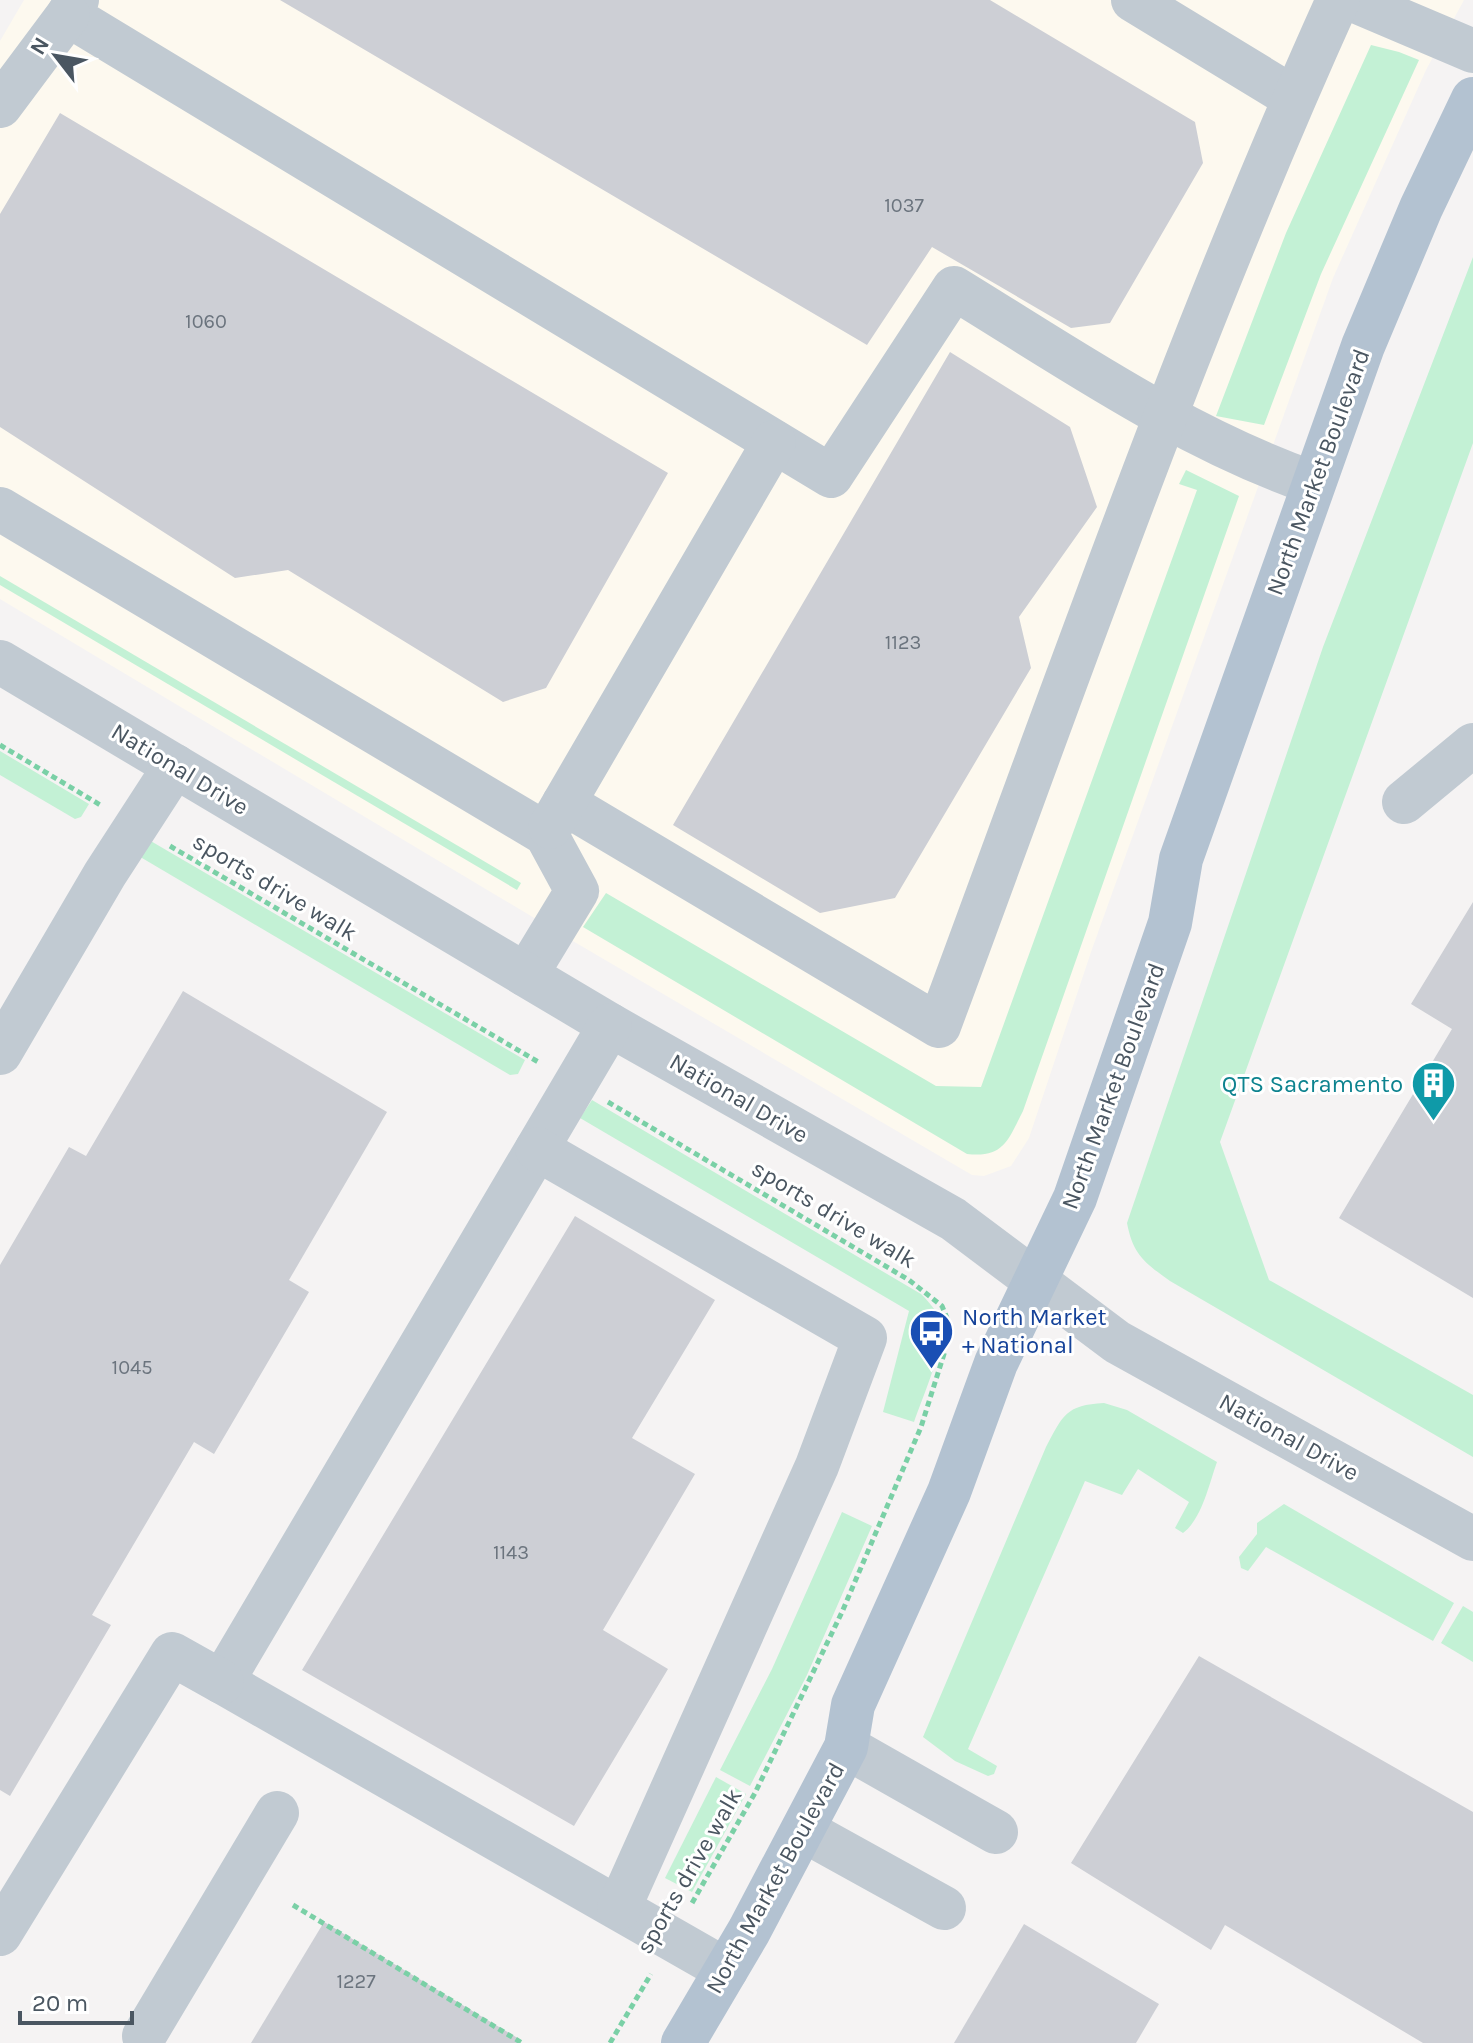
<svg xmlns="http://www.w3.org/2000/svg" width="1473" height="2043" font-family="Karla,sans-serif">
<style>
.commercial{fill:#fdf9ef}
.green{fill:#c3f1d5}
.building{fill:#cdcfd5}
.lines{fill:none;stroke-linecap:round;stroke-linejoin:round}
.path{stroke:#7ad0a6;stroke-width:5;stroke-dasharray:6 4;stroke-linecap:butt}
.minor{stroke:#c1cad2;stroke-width:44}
.major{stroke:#b3c2d1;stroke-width:44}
.labels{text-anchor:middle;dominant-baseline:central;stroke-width:6;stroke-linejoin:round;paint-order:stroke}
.number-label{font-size:20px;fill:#6b747e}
.street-label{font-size:24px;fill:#4a5661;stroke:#fff}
.culture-label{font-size:24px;fill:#0d838f;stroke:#fff;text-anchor:end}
.transit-label{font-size:24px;fill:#164399;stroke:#fff;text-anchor:start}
</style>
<rect width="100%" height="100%" fill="#f5f3f3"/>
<!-- commercial -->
<path class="commercial" d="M24,0H1464L1426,70L1333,278L1091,952L1029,1138L1011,1166L984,1176L972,1175L566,937L0,599V41Z"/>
<!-- green -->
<g class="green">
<path d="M1371,45L1399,52L1419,60L1321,274L1264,425L1216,416L1286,233Z"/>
<path d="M1473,257V443L1220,1142L1269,1280L1473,1395V1457L1170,1281C1145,1263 1133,1255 1127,1223L1323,647Z"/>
<path d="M1186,470L1239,496L1023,1111C1008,1140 1004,1158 967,1154L583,927L606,893L936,1086L981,1087L1197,490L1179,484Z"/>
<path d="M0,576L521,883L517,890L0,585Z"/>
<path d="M0,751L89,804L81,817L75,819L0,775Z"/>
<path d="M149,840L525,1060L518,1074L510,1075L142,858L141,856Z"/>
<path d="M592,1100L921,1294C931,1304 942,1316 942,1332C942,1352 921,1402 914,1422L883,1412L909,1311L580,1118Z"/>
<path d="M1104,1403L1127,1410L1217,1462C1209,1484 1202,1519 1183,1533L1175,1528L1189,1502L1138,1469L1122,1495L1085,1481L968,1749L997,1766L994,1774L988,1776L955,1761L923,1737L1046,1447C1063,1415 1066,1405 1104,1403Z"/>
<path d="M1284,1504L1454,1603L1433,1641L1266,1547L1248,1571L1241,1568L1239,1557L1257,1534V1523Z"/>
<path d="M842,1512L872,1526L807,1675L750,1786L720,1770L772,1669Z"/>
<path d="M1463,1606L1473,1612V1662L1441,1643Z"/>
<path d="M716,1777L746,1794L692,1892L665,1878Z"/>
</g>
<!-- building -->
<g class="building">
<path d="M280,0H990L1195,122L1203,163L1110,323L1071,328L932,247L867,345Z"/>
<path d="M60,113L668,473L546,688L503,702L288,570L235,578L0,427V214Z"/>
<path d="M950,352L1070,427L1097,507L1019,617L1031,668L895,898L820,913L673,825Z"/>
<path d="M1473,902V1298L1339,1218L1452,1029L1411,1004Z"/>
<path d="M183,991L387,1112L289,1280L309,1292L214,1454L194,1442L92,1615L111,1625L10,1796L0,1790V1265L69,1147L86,1156Z"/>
<path d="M575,1216L715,1300L632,1438L695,1474L603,1630L668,1669L574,1826L302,1670Z"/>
<path d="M1199,1656L1473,1812V2043H1423L1225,1925L1211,1950L1071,1863Z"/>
<path d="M324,1922L521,2040L519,2043H251Z"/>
<path d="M1024,1924L1159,2004L1136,2043H954Z"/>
</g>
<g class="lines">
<!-- path -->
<g class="path">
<path d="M0,745L102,806"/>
<path d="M170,846L540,1063"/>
<path d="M608,1102L909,1280L942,1306L947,1318L944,1354L921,1427L842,1612L755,1793L692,1903"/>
<path d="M293,1905L522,2043"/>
<path d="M610,2043L651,1974"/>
</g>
<!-- minor -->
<g class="minor">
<path d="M77,0L68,15L831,476L954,288C1070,359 1184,438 1313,483"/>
<path d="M1133,0L1294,98"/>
<path d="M1353,0L1473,51"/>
<path d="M0,106L68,15"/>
<path d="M0,509L546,834L577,891L526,975"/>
<path d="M0,662L610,1025L953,1219L1117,1342L1473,1539"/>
<path d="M1404,802L1473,745"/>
<path d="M564,803L939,1026C1067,682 1187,334 1338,0"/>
<path d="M550,827L774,442"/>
<path d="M610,1025L222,1682L726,1970"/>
<path d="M0,1053L105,874L175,766"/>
<path d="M537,1149L865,1338L817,1466L619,1908"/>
<path d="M846,1747L996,1832"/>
<path d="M803,1830L944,1908"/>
<path d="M0,1934L172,1654L222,1682"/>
<path d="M144,2036L277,1813"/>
</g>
<!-- major -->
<path class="major" d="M683,2043L749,1931L846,1747L853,1705L949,1492L996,1363L1075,1198L1170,923L1181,859L1363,346L1421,208L1473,99"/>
</g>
<!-- icons -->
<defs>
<symbol id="building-pin" viewBox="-11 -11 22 30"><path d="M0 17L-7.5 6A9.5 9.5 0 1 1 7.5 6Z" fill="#0f9aa8" stroke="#fff"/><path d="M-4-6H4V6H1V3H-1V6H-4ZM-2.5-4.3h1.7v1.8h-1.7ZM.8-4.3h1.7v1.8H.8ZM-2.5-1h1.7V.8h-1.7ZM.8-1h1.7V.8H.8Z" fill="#fff"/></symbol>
<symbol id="bus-pin" viewBox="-11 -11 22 30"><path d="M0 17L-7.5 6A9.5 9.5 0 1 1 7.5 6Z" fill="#1a4fb4" stroke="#fff"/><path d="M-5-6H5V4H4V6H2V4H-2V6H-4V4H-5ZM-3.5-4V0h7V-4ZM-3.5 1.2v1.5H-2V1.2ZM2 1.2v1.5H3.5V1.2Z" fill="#fff"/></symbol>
</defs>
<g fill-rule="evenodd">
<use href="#building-pin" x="1408" y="1058" width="51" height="69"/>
<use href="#bus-pin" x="906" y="1306" width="51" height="69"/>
</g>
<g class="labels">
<!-- number labels -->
<g class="number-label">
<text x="904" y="205">1037</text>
<text x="206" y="321">1060</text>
<text x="903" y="642">1123</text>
<text x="132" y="1367">1045</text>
<text x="511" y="1552">1143</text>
<text x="356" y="1981">1227</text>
</g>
<!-- street labels -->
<g class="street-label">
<text transform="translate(1318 472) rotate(-70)">North Market Boulevard</text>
<text transform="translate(180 769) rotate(31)">National Drive</text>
<text transform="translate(275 887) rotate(31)">sports drive walk</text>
<text transform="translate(1113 1086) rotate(-70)">North Market Boulevard</text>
<text transform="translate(739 1098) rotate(30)">National Drive</text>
<text transform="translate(834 1214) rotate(31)">sports drive walk</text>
<text transform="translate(1289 1437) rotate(29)">National Drive</text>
<text transform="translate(689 1871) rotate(-60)">sports drive walk</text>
<text transform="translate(775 1878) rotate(-61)">North Market Boulevard</text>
</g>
<!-- culture labels -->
<g class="culture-label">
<text x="1403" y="1084">QTS Sacramento</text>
</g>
<!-- transit labels -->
<g class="transit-label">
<text x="962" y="1317">North Market<tspan x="962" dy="28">+ National</tspan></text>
</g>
</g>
<!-- north arrow -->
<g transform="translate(56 56) rotate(301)" stroke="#ffffff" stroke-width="6" paint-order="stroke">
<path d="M0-6L14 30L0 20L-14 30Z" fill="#4a5661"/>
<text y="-12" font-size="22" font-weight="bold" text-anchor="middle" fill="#4a5661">N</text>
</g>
<!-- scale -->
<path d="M20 2011v12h112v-12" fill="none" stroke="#4a5661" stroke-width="4"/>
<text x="32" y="2011" font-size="24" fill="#4a5661" stroke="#ffffff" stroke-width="6" paint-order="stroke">20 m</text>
</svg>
